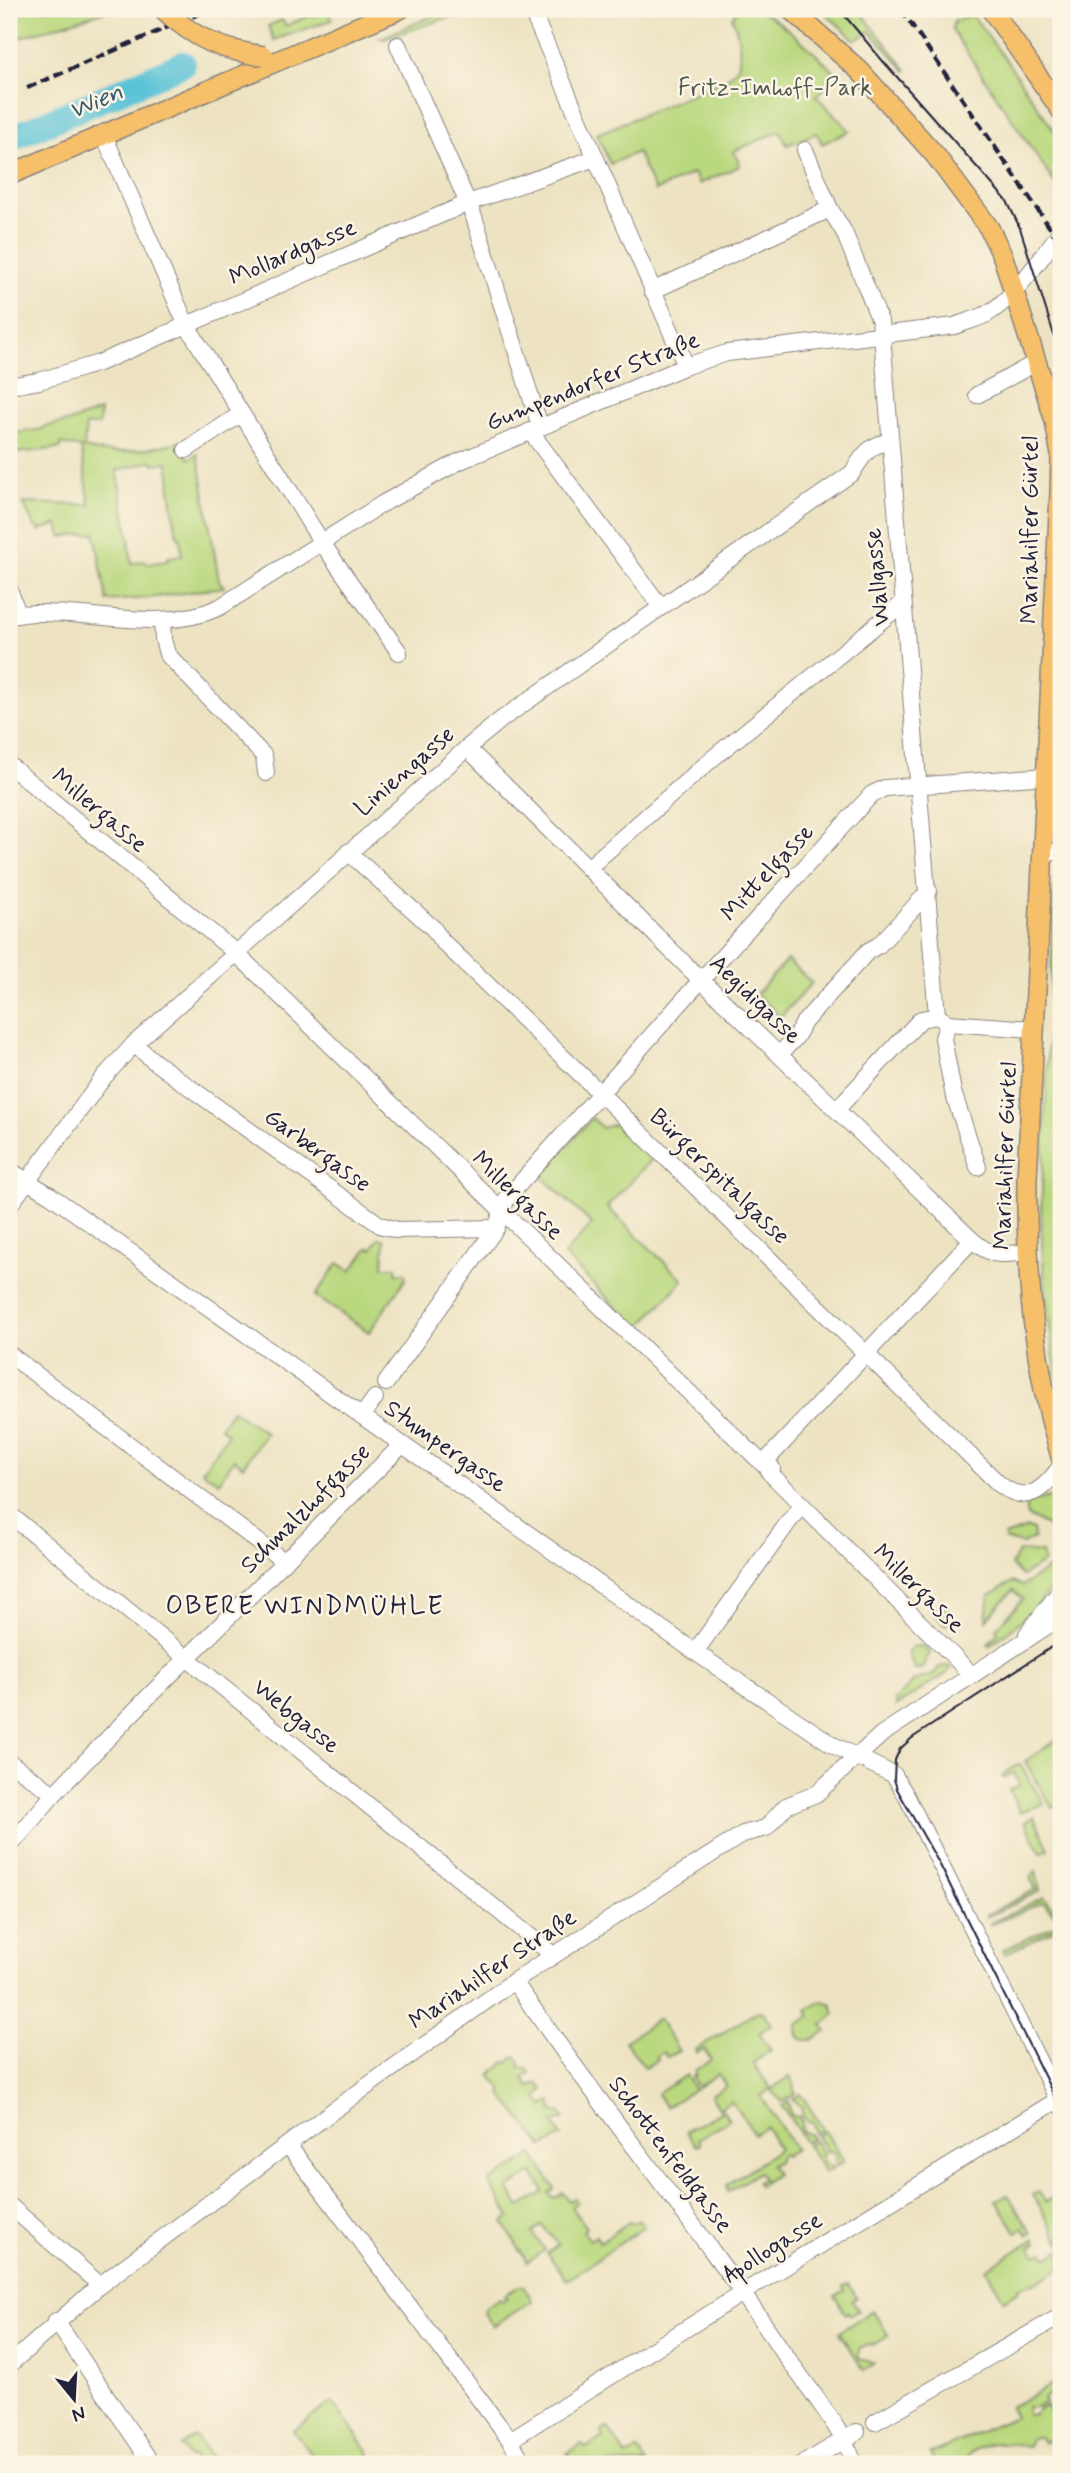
<svg xmlns="http://www.w3.org/2000/svg" width="1070" height="2473" font-family="Mynerve,sans-serif">
<style>
.green{fill:#bad87e;stroke:#6e7d5c;stroke-width:2;fill-rule:evenodd}
.lines{fill:none;stroke-linecap:round;stroke-linejoin:round}
.river{stroke:#5ac2d7;stroke-width:26}
.minor-casing{stroke:#88827e;stroke-width:18}
.major-casing{stroke:#88827e;stroke-width:22}
.minor{stroke:#fff;stroke-width:16}
.major{stroke:#f6c06b;stroke-width:19}
.tram{stroke:#22223b;stroke-width:2}
.rail{stroke:#22223b;stroke-width:4.5;stroke-dasharray:10 5;stroke-linecap:butt}
.major-bridge-casing{stroke:#88827e;stroke-width:22;stroke-linecap:butt}
.major-bridge{stroke:#f6c06b;stroke-width:19}
.labels{text-anchor:middle;dominant-baseline:central;stroke-width:5;stroke-linejoin:round;paint-order:stroke}
.park-label{font-size:24px;fill:#50594f;stroke:#fcf5e5}
.street-label{font-size:24px;fill:#22223b;stroke:#fcf5e5}
.water-label{font-size:26px;font-style:italic;fill:#365a72;stroke:#fcf5e5}
.neighbourhood-label{font-size:26px;letter-spacing:2px;fill:#22223b;stroke:#fcf5e5}
</style>
<rect width="100%" height="100%" fill="#fcf5e5"/>
<filter id="ink" filterUnits="userSpaceOnUse"><feTurbulence type="fractalNoise" baseFrequency=".0143" numOctaves="2"/><feDisplacementMap in="SourceGraphic" scale="14" xChannelSelector="R" yChannelSelector="G"/><feConvolveMatrix kernelMatrix="1 2 1 2 8 2 1 2 1" color-interpolation-filters="sRGB"/></filter>
<filter id="wash" filterUnits="userSpaceOnUse"><feTurbulence type="fractalNoise" baseFrequency=".00686" numOctaves="4" result="noise"/><feDisplacementMap in="SourceGraphic" scale="28" xChannelSelector="R" yChannelSelector="G"/><feGaussianBlur stdDeviation="1.57" result="paint"/><feColorMatrix in="noise" values="0 0 0 0 0 0 0 0 0 0 0 0 0 0 0 0 0 1.4 0 .05"/><feComposite in="paint" operator="in"/></filter>
<g filter="url(#wash)">
<rect width="100%" height="100%" fill="#ede3c2"/>
<!-- green -->
<g class="green">
<path d="M9,9H113L9,41Z"/>
<path d="M324,9H328L332,20L274,40L268,26L282,20L286,26L312,14L313,16L318,14V12Z"/>
<path d="M450,9H473L385,39L380,38Z"/>
<path d="M738,9C743,9 750,8 755,9C780,17 818,57 838,75L816,96L850,131L822,144L817,133L787,145L780,131L734,151L740,166L699,184L694,173L655,191L637,152L610,164L597,134L725,80C729,76 735,72 738,66C742,54 738,29 732,18Z"/>
<path d="M821,9H858L907,70L906,71L870,31L855,40Z"/>
<path d="M972,15L1006,60L1061,141V183L1058,188L952,30L954,21Z"/>
<path d="M100,411L99,425H86L84,448C116,458 148,448 180,442L189,459L198,454L219,581L224,587L149,598L107,601L95,533L61,537L58,524L38,531L39,528L34,526L23,503L90,505L81,448L61,444V448L9,454V434L43,429V427L66,422L67,423ZM153,461L154,464L168,462L171,482L169,483L177,536H180L182,555L168,557V561L147,564L146,561L132,563L129,543H130L117,470Z"/>
<path d="M1055,876H1061V1401C1050,1339 1042,1278 1041,1215Z"/>
<path d="M787,960L812,983L780,1017L756,994Z"/>
<path d="M592,1118L602,1128L616,1124L652,1159L607,1207L683,1280L638,1329L564,1255L592,1224L540,1175Z"/>
<path d="M379,1238L385,1240L383,1267H396V1273H405L406,1278L369,1332L315,1296L338,1263L351,1271L368,1248L372,1249Z"/>
<path d="M232,1410L266,1433L243,1466L234,1459L219,1482L202,1471L228,1434L220,1427Z"/>
<path d="M1049,1497L1056,1501L1061,1514V1524L1054,1530L1028,1516L1025,1506L1028,1503Z"/>
<path d="M1027,1528L1033,1530L1034,1538L1023,1544L1005,1540V1536Z"/>
<path d="M1019,1551L1042,1553L1044,1562L1022,1576L1011,1565Z"/>
<path d="M1058,1562L1061,1564C1061,1592 1009,1631 989,1646L988,1644L998,1633L996,1629L1023,1599L1013,1590L986,1620L989,1596L1012,1582L1022,1586Z"/>
<path d="M946,1606L953,1618L946,1625L934,1614L935,1607Z"/>
<path d="M923,1646L930,1653L921,1669H915L908,1653L912,1647Z"/>
<path d="M948,1666L951,1668L946,1674L896,1706L895,1700L914,1681L933,1675L939,1667Z"/>
<path d="M1061,1737V1803L1052,1808L1025,1761Z"/>
<path d="M1020,1764L1044,1804L1020,1812L1009,1790L1020,1785L1014,1773L1003,1778L1002,1775Z"/>
<path d="M1034,1817L1049,1849L1041,1853L1025,1822Z"/>
<path d="M1036,1871L1040,1891L987,1917L986,1915L1036,1889L1030,1878Z"/>
<path d="M1044,1897L1057,1912L1054,1914L1043,1902L991,1925L990,1923Z"/>
<path d="M1059,1923L1061,1926L1005,1954L1003,1950Z"/>
<path d="M822,2001L831,2003L835,2014L822,2025L826,2031L811,2040H803L798,2036L797,2025L810,2016L807,2010Z"/>
<path d="M758,2011L763,2012L771,2025L759,2033L771,2050L753,2063L771,2089L790,2077L795,2086L793,2088L796,2093L782,2102L771,2089L761,2096L795,2149L785,2156L783,2154L779,2157V2161L771,2165L776,2174L759,2186L757,2182L763,2179L759,2172L727,2192V2185L779,2149L766,2127L754,2134L741,2113H739L731,2101L721,2107L729,2120L698,2139L700,2144L696,2146L686,2131L721,2112L711,2095L726,2086L718,2074L698,2087L692,2077L696,2075L694,2071L711,2060L704,2049L697,2053L695,2050Z"/>
<path d="M659,2019L679,2051L667,2057L663,2052L656,2056L658,2059L645,2068L625,2041Z"/>
<path d="M516,2056L519,2060L520,2067L527,2069L530,2073L523,2078L529,2087L538,2083L543,2090L537,2098L543,2106L551,2101L553,2111L561,2113L564,2118L553,2123L562,2136L543,2147L501,2094L503,2091L490,2075L505,2062L507,2063Z"/>
<path d="M686,2075L695,2089L666,2107L657,2094Z"/>
<path d="M801,2094L823,2129L815,2134L813,2122L807,2121L802,2114V2107L793,2099Z"/>
<path d="M789,2101L790,2112L793,2116L799,2117L802,2123L801,2128L803,2132L810,2134L812,2138L806,2142L782,2106Z"/>
<path d="M825,2131L844,2161L836,2166L835,2154L830,2151L827,2152L817,2136Z"/>
<path d="M814,2140L823,2154L821,2158L823,2162L833,2168L825,2173L807,2145Z"/>
<path d="M533,2154L555,2189L549,2193L551,2197L556,2198L563,2193L569,2201L575,2198L577,2202L571,2207L586,2228L583,2231L590,2240L596,2236L600,2242L629,2222L634,2223L639,2220L644,2227L567,2280L547,2253L558,2245L542,2225L532,2233L545,2250L527,2262L503,2222L510,2217L489,2182ZM533,2173L544,2192L520,2207L508,2188Z"/>
<path d="M1039,2192L1045,2202L1060,2195L1061,2198V2243L1033,2195Z"/>
<path d="M1008,2195L1032,2233L1028,2235L1023,2228L1016,2232L996,2200Z"/>
<path d="M1035,2239L1037,2243L1031,2247L1036,2255L1043,2252L1047,2258L1061,2249V2268L1037,2282L1019,2287V2290L1004,2300L986,2269Z"/>
<path d="M848,2284L857,2298L852,2301L858,2310L851,2315L848,2312L846,2314L835,2296L845,2290L843,2286Z"/>
<path d="M519,2286H524L532,2301L493,2326L484,2313L485,2307L500,2298L502,2301L507,2298L505,2295Z"/>
<path d="M873,2310L889,2336L875,2344L860,2347L858,2355L860,2359L874,2363L864,2371L839,2332Z"/>
<path d="M1056,2383L1061,2390V2431L1054,2435L1053,2438L1044,2443L1039,2436L1031,2438L1028,2447C1001,2440 978,2439 962,2464H937L938,2462L933,2460L930,2454L1015,2417L1010,2407ZM1050,2394L1056,2405L1051,2408L1056,2418L1054,2419L1046,2406L1037,2410L1035,2415H1027V2407H1036L1045,2403L1043,2398Z"/>
<path d="M332,2402L370,2453L369,2455L376,2464H319L293,2431Z"/>
<path d="M608,2427L626,2456L638,2450L647,2464H575V2460L571,2461L567,2453L582,2444L586,2448L603,2437L601,2432Z"/>
<path d="M195,2436L217,2464H193L196,2460L193,2456L189,2457L181,2446Z"/>
</g>
<g class="lines">
<!-- river -->
<path class="river" d="M9,139L183,64"/>
</g>
</g>
<g filter="url(#ink)">
<g class="lines">
<defs>
<g id="minor">
<path d="M531,9L686,366"/>
<path d="M398,45L474,217L540,426"/>
<path d="M103,133L186,324L322,543L399,652"/>
<path d="M805,150L830,209L844,232L880,321L882,335L937,1016"/>
<path d="M652,291L830,209"/>
<path d="M9,386L39,381L99,363L468,203L595,158"/>
<path d="M977,395L1037,362"/>
<path d="M530,431L661,607"/>
<path d="M186,450L241,414"/>
<path d="M9,589L18,614"/>
<path d="M9,617C29,611 48,613 69,614C120,617 172,629 220,607L382,504L458,462L686,366L727,353L955,326C965,322 977,319 987,314C1013,299 1043,256 1061,231"/>
<path d="M162,621L163,639L167,654L264,756L266,773"/>
<path d="M467,748L701,980L972,1240C993,1258 1000,1255 1027,1252"/>
<path d="M9,765L236,953L763,1464L772,1468L769,1472L972,1675"/>
<path d="M348,852L433,928L441,940L600,1093L999,1484C1027,1506 1043,1490 1061,1466"/>
<path d="M1044,852H1061"/>
<path d="M588,868L713,758L903,603"/>
<path d="M948,1023L943,1038L953,1092L978,1167"/>
<path d="M134,1044L156,1063L380,1225L397,1230L496,1228"/>
<path d="M780,1054L796,1037L804,1022L868,951L879,945L929,891"/>
<path d="M837,1109L921,1019L937,1016L948,1023L1034,1029"/>
<path d="M9,1170L50,1195L695,1652L833,1745L894,1775L907,1797L1061,2106"/>
<path d="M9,1206L104,1077L134,1044L467,748L502,719L852,473C862,457 870,443 890,442"/>
<path d="M9,1354L285,1562"/>
<path d="M386,1383L496,1228L507,1198L701,980L872,794L885,788L1047,776"/>
<path d="M362,1416L375,1398"/>
<path d="M763,1464L972,1240"/>
<path d="M9,1514L553,1955"/>
<path d="M1027,1634L1061,1590"/>
<path d="M695,1652L790,1520L803,1506"/>
<path d="M9,1762L54,1794"/>
<path d="M9,1847L54,1794L148,1697L402,1445"/>
<path d="M514,1981C600,2107 698,2225 783,2352C804,2382 844,2431 854,2464"/>
<path d="M288,2145L510,2440L524,2464"/>
<path d="M9,2205L100,2285"/>
<path d="M56,2321L152,2464"/>
<path d="M9,2365L100,2285L334,2110L514,1981L743,1834L766,1828L786,1806L816,1794L882,1734L1061,1617"/>
<path d="M875,2422L1061,2316"/>
<path d="M510,2440L752,2287L1061,2098"/>
<path d="M803,2464L857,2432"/>
</g>
<g id="major">
<path d="M790,9L860,71L935,155L989,228L1003,257L1055,421L1061,455L1060,492L1027,1179C1026,1275 1033,1365 1061,1457"/>
<path d="M991,9L1061,110"/>
<path d="M9,175L400,9"/>
</g>
</defs>
<!-- minor casing -->
<use href="#minor" class="minor-casing"/>
<!-- major casing -->
<use href="#major" class="major-casing"/>
<!-- minor -->
<use href="#minor" class="minor"/>
<!-- major -->
<use href="#major" class="major"/>
<!-- tram -->
<g class="tram">
<path d="M839,9L882,60L1007,201L1020,228L1061,357"/>
<path d="M1061,1186L1059,1239L1061,1273"/>
<path d="M1061,1641L912,1738L900,1749L895,1760L894,1779L897,1789L940,1865L1061,2110"/>
</g>
<!-- rail -->
<g class="rail">
<path d="M901,9L1061,244"/>
<path d="M27,88L210,9"/>
<path d="M9,96L14,93"/>
</g>
<defs>
<path id="major-bridge" d="M163,9C195,39 220,50 264,56"/>
</defs>
<!-- major-bridge casing -->
<use href="#major-bridge" class="major-bridge-casing"/>
<!-- major-bridge -->
<use href="#major-bridge" class="major-bridge"/>
</g>
</g>
<g class="labels">
<!-- park labels -->
<g class="park-label">
<text x="775" y="88">Fritz-Imhoff-Park</text>
</g>
<!-- street labels -->
<g class="street-label">
<text transform="translate(293 253) rotate(-23)">Mollardgasse</text>
<text transform="translate(593 382) rotate(-22)">Gumpendorfer Straße</text>
<text transform="translate(1030 530) rotate(-90)">Mariahilfer Gürtel</text>
<text transform="translate(878 577) rotate(-95)">Wallgasse</text>
<text transform="translate(405 772) rotate(-41)">Liniengasse</text>
<text transform="translate(99 811) rotate(40)">Millergasse</text>
<text transform="translate(768 873) rotate(-47)">Mittelgasse</text>
<text transform="translate(755 1000) rotate(44)">Aegidigasse</text>
<text transform="translate(317 1151) rotate(36)">Garbergasse</text>
<text transform="translate(1006 1156) rotate(-88)">Mariahilfer Gürtel</text>
<text transform="translate(719 1177) rotate(44)">Bürgerspitalgasse</text>
<text transform="translate(517 1196) rotate(44)">Millergasse</text>
<text transform="translate(445 1447) rotate(35)">Stumpergasse</text>
<text transform="translate(306 1509) rotate(-45)">Schmalzhofgasse</text>
<text transform="translate(918 1589) rotate(44)">Millergasse</text>
<text transform="translate(296 1717) rotate(39)">Webgasse</text>
<text transform="translate(493 1970) rotate(-34)">Mariahilfer Straße</text>
<text transform="translate(670 2155) rotate(53)">Schottenfeldgasse</text>
<text transform="translate(773 2248) rotate(-32)">Apollogasse</text>
</g>
<!-- water labels -->
<g class="water-label">
<text transform="translate(96 102) rotate(-23)">Wien</text>
</g>
<!-- neighbourhood labels -->
<g class="neighbourhood-label">
<text x="305" y="1607">OBERE WINDMÜHLE</text>
</g>
</g>
<!-- margin -->
<rect width="1070" height="2473" fill="none" stroke="#fcf5e5" stroke-width="35"/>
<!-- north arrow -->
<g transform="translate(74 2399) rotate(162)" stroke="#fcf5e5" stroke-width="5" paint-order="stroke">
<path d="M0-5L12 26L0 18L-12 26Z" fill="#22223b"/>
<text y="-10" font-size="19" font-weight="bold" text-anchor="middle" fill="#22223b">N</text>
</g>
</svg>
